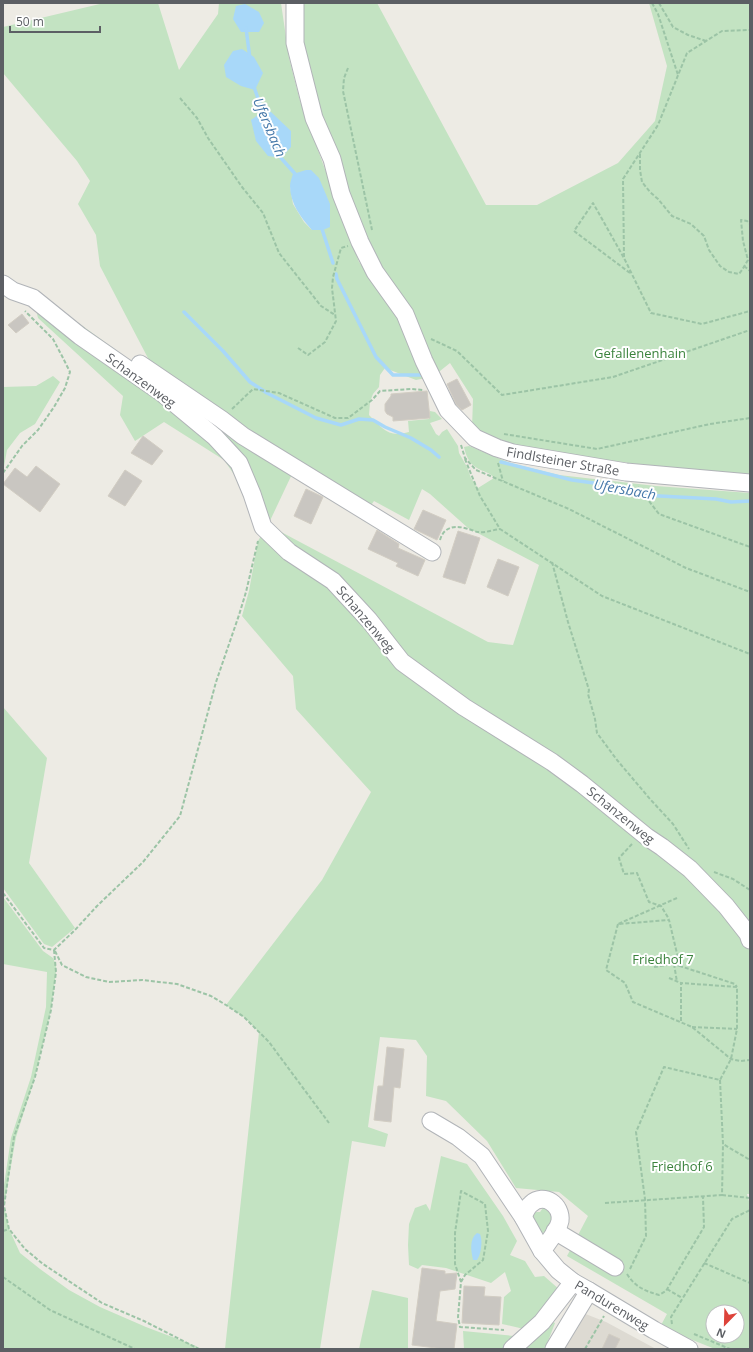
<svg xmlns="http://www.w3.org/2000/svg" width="753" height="1352" font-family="'Open Sans',sans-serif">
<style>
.education{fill:#dddad2}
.green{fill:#c3e3c2;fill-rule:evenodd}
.water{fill:#a8d8f9}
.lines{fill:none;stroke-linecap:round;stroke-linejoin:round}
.stream{stroke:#a8d8f9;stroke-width:3.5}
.building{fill:#c9c6c1;stroke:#d2cdc3}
.minor-casing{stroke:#b1b4b8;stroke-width:19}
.path{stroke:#9cc4a6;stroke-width:2;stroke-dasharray:4 2;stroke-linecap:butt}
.minor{stroke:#fff;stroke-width:17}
.labels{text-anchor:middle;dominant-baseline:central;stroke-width:4;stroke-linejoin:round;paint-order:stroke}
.park-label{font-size:13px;fill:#3b833d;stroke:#fff}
.street-label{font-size:13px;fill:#5c5f64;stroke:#fff}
.water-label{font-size:14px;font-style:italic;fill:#4679aa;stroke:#fff}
</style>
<rect width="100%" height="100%" fill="#edebe4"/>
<!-- education -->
<path class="education" d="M583,1313L606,1322L656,1349H557Z"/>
<!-- green -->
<g class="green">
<path d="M104,3H158L179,70L218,14L219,3H281L289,58L300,101L359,262L384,297L400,317L426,378L416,380L385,368L380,375L379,387L373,394L370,402L369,415C383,429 388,438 409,432L408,421L429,419L430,411L435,412L442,419L430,423L436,434L439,436L442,432L447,429L458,446L459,453L467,467L471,478L478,488L494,478C490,472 483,472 477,468C469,463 466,456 464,447L469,446L510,463L559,475L656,486L750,493V1194H747L750,1205V1349H715L660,1327L667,1314L567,1256L588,1216L559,1192L516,1188L487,1141L446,1101L426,1096L427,1056L416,1040L380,1037L368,1127L388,1134L385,1147L352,1141L320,1349H225L259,1032L244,1017L226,1005L322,880L371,792L296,709L293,676L242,616L249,591L258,541L268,524L224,460L164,422L135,441L120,415L123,396L38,318L33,298H44L240,440L293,472L268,525L488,642L513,645L539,565L468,528L430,494L422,489L409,520L374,501L369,508L301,469L150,362L100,266L96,235L78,204L90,181L77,161L3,73V27ZM290,186L312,230L304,222L293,204ZM713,1312H737V1336H713Z"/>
<path d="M298,3H377L486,205H537L618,163L655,121L667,66L649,3H750V476L704,473L511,447L472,428L473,399L450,363L435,375L369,253L302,59Z"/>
<path d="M53,376L60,382L35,424L20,433L7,450L3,472V387L36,386Z"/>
<path d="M3,707L47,758L29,863L75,928L52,947L44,944L3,888Z"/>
<path d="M3,897L43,951L53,958L56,965V972L51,1010L35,1077L16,1137L4,1206L9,1229L20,1253L40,1269L69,1290L100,1307L146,1327L196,1346L199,1349H3V1192L11,1138L31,1077L46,1007L47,972L3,964Z"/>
<path d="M441,1156L467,1164L503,1216L517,1241L510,1255L525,1261L535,1277L544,1276L560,1290L540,1316L524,1329L502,1324L504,1297L511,1291L505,1272L491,1283L446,1268L422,1265L418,1269L409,1265L408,1245L409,1224L415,1208L426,1204L430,1211Z"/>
<path d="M545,1205L555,1212L549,1229L543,1233L537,1230L530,1218L534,1210L536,1212H540Z"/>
<path d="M372,1290L408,1298V1349H359Z"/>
<path d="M551,1321L555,1323L545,1349H522Z"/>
<path d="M463,1331L514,1336L504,1349H464Z"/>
</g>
<!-- water -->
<g class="water">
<path d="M245,4L259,12L264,23L259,32H241L233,19L236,6Z"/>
<path d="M242,49L254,57L263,73L255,90L241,86L226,77L224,65L233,51Z"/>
<path d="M265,110L271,112L291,131V147L281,158L268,156L256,141L251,120Z"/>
<path d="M306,170H311L319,178L330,204V227L323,230H312C301,218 290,203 290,186C290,182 292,177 293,174Z"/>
<path d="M477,1233L480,1234C483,1241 481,1254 477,1260H473C471,1251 469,1239 477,1233Z"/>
</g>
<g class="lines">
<!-- stream -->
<g class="stream">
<path d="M246,28L250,59"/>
<path d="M254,87L264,115"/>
<path d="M280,155L281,158L297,176"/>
<path d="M321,226L333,263"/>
<path d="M336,274L337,279L376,357L393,375H420"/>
<path d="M184,312L223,351L250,382L267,393L316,418L341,425L359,419L373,420L385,427L411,438L431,450L439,457"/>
<path d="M501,462L572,480L601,484L641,495L716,499L731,502L750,501"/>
</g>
</g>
<!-- building -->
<g class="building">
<path d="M22,314L29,323L16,333L8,325Z"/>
<path d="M457,379L471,405L462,410L456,404L447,384Z"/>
<path d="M427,391L430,418L393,421V417L387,414L385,411V404L391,396V394Z"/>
<path d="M143,436L163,451L152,465L131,453Z"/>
<path d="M36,466L60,484L40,512L3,484L15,468L27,477Z"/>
<path d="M125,470L142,481L125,506L108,496Z"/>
<path d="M306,489L323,497L311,524L294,516Z"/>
<path d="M423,510L446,520L437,540L414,529Z"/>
<path d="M377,530L399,544L398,548L425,560L418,576L396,566L398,563L368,549Z"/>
<path d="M458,531L480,538L465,584L443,577Z"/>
<path d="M498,559L519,567L508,596L487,587Z"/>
<path d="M387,1047L404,1049L400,1088L394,1087L391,1122L374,1120L378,1086H383Z"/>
<path d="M422,1268L445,1271V1274L457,1273L455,1289L440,1291L436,1321L457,1324L454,1349H444L412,1345Z"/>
<path d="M464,1286L485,1287L484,1296L501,1297L499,1325L462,1323Z"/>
<path d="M609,1334L620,1339L615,1349H602Z"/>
</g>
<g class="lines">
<defs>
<g id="minor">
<path d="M295,3V43L314,118L332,159L341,194L360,242L375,272L405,314L424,361L448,410L475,438L497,448L513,453L626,472L750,483"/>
<path d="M3,284L13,291L33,298L80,336L162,393L215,437L239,463L252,494L263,527L289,552L333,581L369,620L402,662L464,707L552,762L582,784L647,837L662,847L690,869L726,906L748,934L750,940"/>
<path d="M140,364L221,419L243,436L432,552"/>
<path d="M431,1121L458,1137L482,1156L523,1217L542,1251L558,1270L573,1282L589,1291L654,1330L689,1349"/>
<path d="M523,1217C525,1212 527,1207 531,1204C544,1192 562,1205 560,1221C558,1231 548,1242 542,1251"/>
<path d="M555,1231L615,1267"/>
<path d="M512,1349L542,1322L573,1282"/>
<path d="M554,1349L589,1291"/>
</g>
</defs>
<!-- minor casing -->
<use href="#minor" class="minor-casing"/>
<!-- path -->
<g class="path">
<path d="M652,3L658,14L678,75"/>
<path d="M659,3L673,27L688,35L706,41"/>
<path d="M348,68L344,78L343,91L372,230"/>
<path d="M180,98L197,118L208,138L242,187L263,213L279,253L321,306L335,315"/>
<path d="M640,154V170L642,182L650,192L658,199L672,216L691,224L704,236L709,250L720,266L729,272L739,274L742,270L748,260L743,241L741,220L747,221L750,224"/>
<path d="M624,257L623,179L658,125L687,53L722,31L750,30"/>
<path d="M744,266L750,271"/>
<path d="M630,273L574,231L593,203L624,258L651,313L702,324L750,311"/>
<path d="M431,339L457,351L502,395L613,377L750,330"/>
<path d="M298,348L308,355L325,342L336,321L332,288L333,277L341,248L348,246"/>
<path d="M232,409L253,389L279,393L335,418H348L372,400L380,391L412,389L423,390"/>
<path d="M504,434L597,449L710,424L750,418"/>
<path d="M461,445L465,458L476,470L569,509L686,568L750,592"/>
<path d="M465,459L480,496L500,529L602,596L750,654"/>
<path d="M498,463L503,481"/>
<path d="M3,473L22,446L38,430L54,407L65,388L70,372L62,356L53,339L25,311"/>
<path d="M638,487L659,514L750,547"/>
<path d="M640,489L639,493L643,498L647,499"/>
<path d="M440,540C444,526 456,525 468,529C471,529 475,532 478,532C485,533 493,530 500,529"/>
<path d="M552,562L568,622L589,690L588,694L595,719L597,733L617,760L650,799L673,824L689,849"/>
<path d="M632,844L619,858L624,874L637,873L649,902L661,906L669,919"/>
<path d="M714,872L733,879L750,890"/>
<path d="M3,893L44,948L54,950L75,930L97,906L143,862L180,816L216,682L239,615L246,592L258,541"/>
<path d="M677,898L618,924L669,920L680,966L735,984L737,987"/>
<path d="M618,924L606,970L625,983L633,1002L692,1027L731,1059L740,1061L750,1060"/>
<path d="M54,950L56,972L51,1010L35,1077L14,1137L4,1206L9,1229L25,1249L43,1264L102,1303L144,1321L199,1349"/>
<path d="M55,951L62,965L86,977L109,982L142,980L177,984L211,996L226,1005L244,1017L269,1042L329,1123"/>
<path d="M674,964L677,982"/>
<path d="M654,967L674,964L680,966"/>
<path d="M669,978L681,983"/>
<path d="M692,1027L737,1029"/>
<path d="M720,1080L723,1144L750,1160"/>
<path d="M722,1195L750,1198"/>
<path d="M605,1203L722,1195L723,1144"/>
<path d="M3,1231L9,1229"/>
<path d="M704,1263L750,1283"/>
<path d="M630,1269L646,1236L645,1199L636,1132L664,1067L720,1080L731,1059L737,1029V987L681,983V1022"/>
<path d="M627,1274C635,1287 645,1291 659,1295L666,1291L704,1227L703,1197"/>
<path d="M3,1277L50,1310L135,1349"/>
<path d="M461,1282L465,1275L483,1260L488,1231L485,1204L461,1191L455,1233V1264L461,1282L458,1317L460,1327L504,1330"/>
<path d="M667,1289L682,1298"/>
<path d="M672,1324L671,1317L732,1219L750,1210"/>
<path d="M694,1334L730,1349"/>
<path d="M585,1349L604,1316"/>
</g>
<!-- minor -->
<use href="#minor" class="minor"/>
</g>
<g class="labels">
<!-- park labels -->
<g class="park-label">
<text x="640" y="353">Gefallenenhain</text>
<text x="663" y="959">Friedhof 7</text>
<text x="682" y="1166">Friedhof 6</text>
</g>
<!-- street labels -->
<g class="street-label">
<text transform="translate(141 380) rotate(36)">Schanzenweg</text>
<text transform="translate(563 461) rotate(10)">Findlsteiner Straße</text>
<text transform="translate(366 619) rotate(50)">Schanzenweg</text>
<text transform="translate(621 815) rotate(39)">Schanzenweg</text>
<text transform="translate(612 1305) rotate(31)">Pandurenweg</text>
</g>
<!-- water labels -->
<g class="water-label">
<text transform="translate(270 127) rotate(67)">Ufersbach</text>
<text transform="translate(625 489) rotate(10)">Ufersbach</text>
</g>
</g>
<!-- border -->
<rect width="753" height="1352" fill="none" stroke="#5c5f64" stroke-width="8"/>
<!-- north arrow -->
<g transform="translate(725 1324) rotate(203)"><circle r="19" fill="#ffffff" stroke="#bebfc1"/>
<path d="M0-3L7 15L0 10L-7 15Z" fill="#dd433a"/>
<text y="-6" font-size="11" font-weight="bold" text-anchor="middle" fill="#5c5f64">N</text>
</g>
<!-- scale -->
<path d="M10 26v6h90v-6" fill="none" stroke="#5c5f64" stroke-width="2"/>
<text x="16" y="26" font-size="12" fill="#5c5f64" stroke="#ffffff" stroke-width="3" paint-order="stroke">50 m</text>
</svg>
